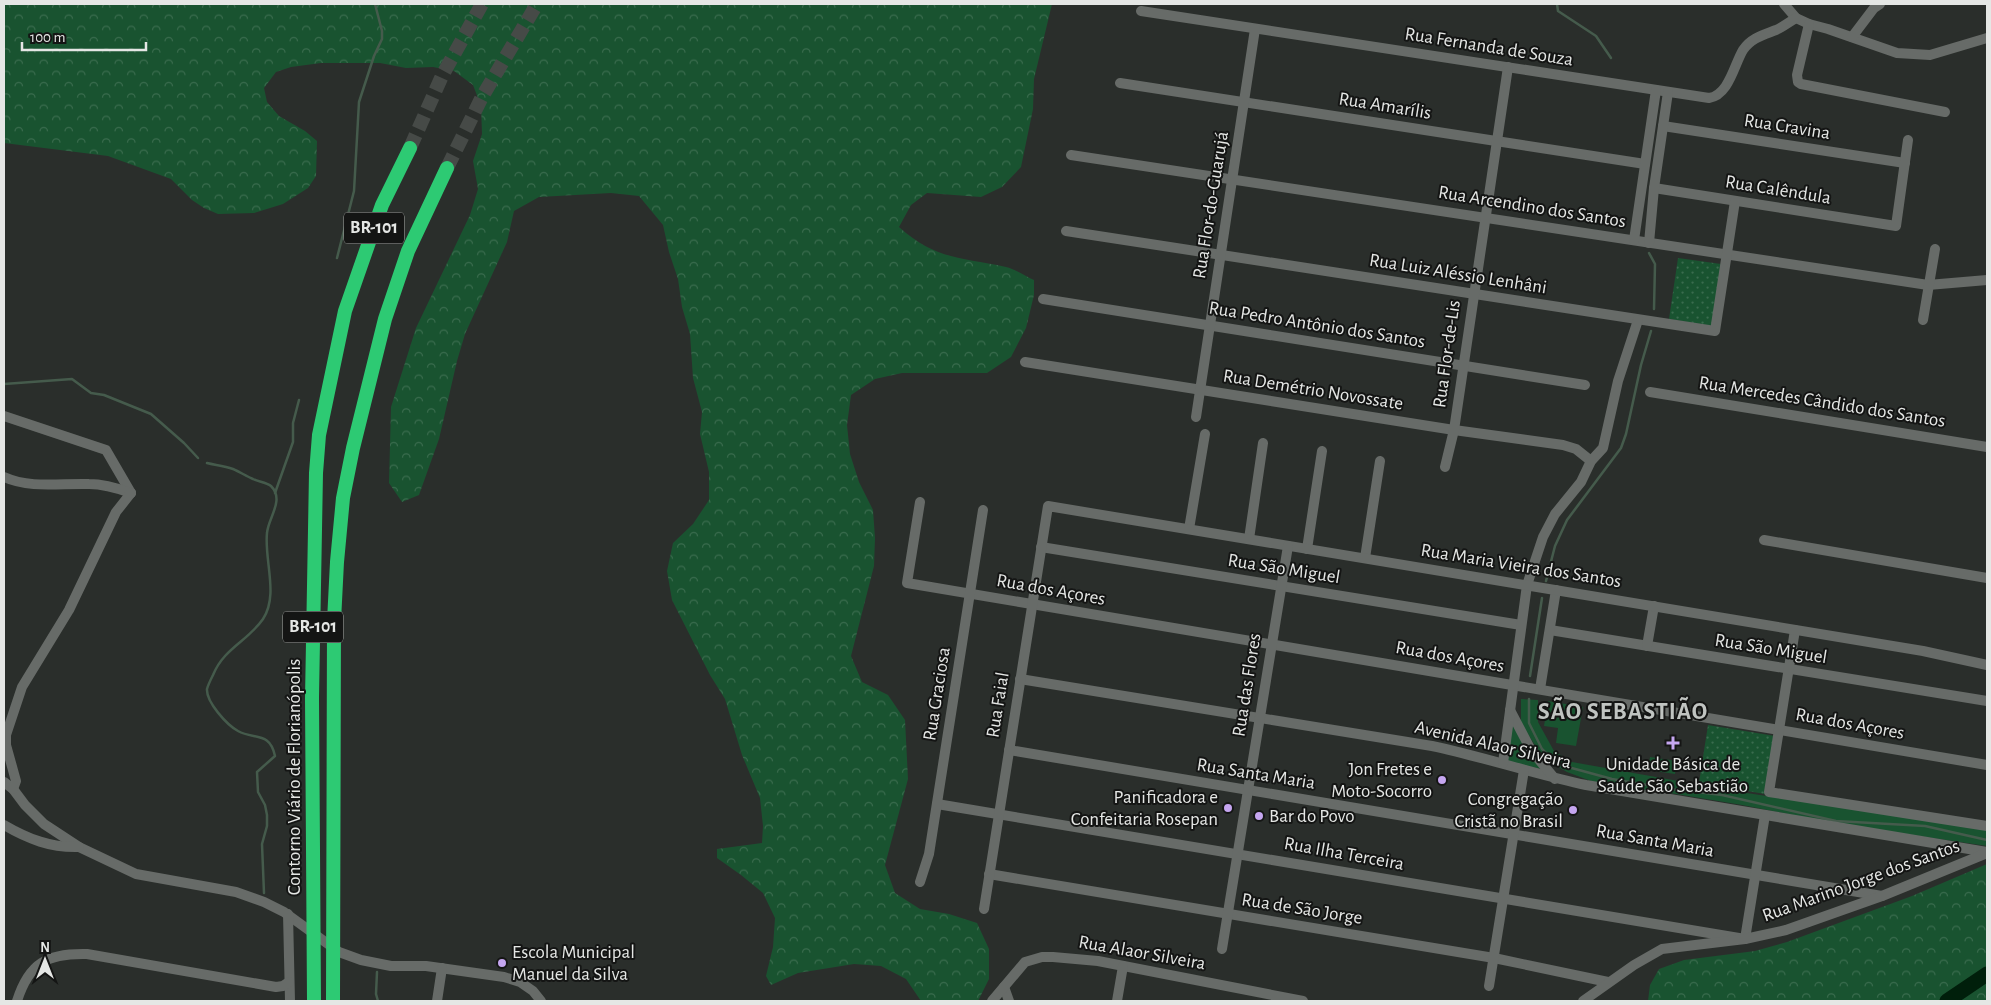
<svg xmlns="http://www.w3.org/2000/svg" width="1991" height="1005" font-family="'Alegreya Sans',sans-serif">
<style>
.green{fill:#195330}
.forest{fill:url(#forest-crowns)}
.park{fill:url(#park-dots)}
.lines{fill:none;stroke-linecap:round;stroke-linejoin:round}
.stream{stroke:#455b4c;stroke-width:2.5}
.river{stroke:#001f0b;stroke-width:15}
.highway-tunnel{stroke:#464a47;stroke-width:14;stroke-dasharray:14 7;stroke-linecap:butt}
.minor{stroke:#676b68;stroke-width:10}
.highway{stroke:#2dca73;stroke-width:14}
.poi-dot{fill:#c5a6f0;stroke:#141514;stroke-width:2}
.labels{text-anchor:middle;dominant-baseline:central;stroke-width:4;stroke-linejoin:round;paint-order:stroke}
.shield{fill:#141514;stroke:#a6a8a6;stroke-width:1}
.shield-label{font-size:18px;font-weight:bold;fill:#e5e7e5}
.street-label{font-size:19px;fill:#e5e7e5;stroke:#141514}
.poi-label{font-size:19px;fill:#e5e7e5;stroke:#141514;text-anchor:end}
.district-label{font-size:24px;font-weight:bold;letter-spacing:1px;fill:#c0c4c1;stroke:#141514}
</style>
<defs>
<pattern id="forest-crowns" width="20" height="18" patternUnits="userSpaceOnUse" patternTransform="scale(1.25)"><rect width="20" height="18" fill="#195330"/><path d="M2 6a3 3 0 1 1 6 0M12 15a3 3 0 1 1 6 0" fill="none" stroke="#3a6c4e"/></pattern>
<pattern id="park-dots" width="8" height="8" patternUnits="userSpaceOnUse" patternTransform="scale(1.25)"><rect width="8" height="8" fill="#195330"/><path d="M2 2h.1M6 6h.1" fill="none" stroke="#3a6c4e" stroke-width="1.8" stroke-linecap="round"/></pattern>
</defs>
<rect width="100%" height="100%" fill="#2a2e2b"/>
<!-- green -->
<g class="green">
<path d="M1521,699L1538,700V722L1554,751L1572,762L1740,792L1987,829V846L1844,825L1742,805L1670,793L1607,785L1591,781L1567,772L1548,761L1536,747L1521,723Z"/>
<path d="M1548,701L1583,707L1576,746L1556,743L1558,728L1544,726Z"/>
<path d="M1512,723L1541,769L1506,762Z"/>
<path d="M1650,757L1677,761L1675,774L1648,770Z"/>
</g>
<!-- forest -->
<g class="forest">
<path d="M4,4H1052L1034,79L1033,109L1021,167L1002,187L981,197L927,193L911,205L899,227C936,260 961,257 1006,267C1015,269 1025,276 1034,280V295L1026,328L1011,357L987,373H902L875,379L851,395L847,425L850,454L859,482L873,510L875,538L874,566L851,656L862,682L888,695L905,720L908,779L885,865L895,893L920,909L949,914L977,923L989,949V979L978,1001H921L906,979L881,966L854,964L798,973L771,985L766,976L773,947L775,918L763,893L741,875L717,858V849L762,843L763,826L760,798L742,755L725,699L710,675L672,600L667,571L673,543L693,524L709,500V472L700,434L702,412L693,378L690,334L682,307L678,279L669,252L663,225L639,196L611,193L539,197L514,211L507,242L465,334L457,361L439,439L419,495L402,502L389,483L391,407L416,328L470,215L478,189L473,161L482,134L481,106L473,85L454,71L433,67L406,68L380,63H321L291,67L276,72L264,88L267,102L279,116L305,131L317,141L316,176L308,188L283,204L254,213L218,214L204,208L192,200L171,179L108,156L4,143Z"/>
<path d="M1987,864V1001H1648L1650,985L1659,969L1684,960L1755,951L1787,942L1912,896Z"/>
</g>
<!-- park -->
<g class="park">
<path d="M1678,258L1721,264L1712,326L1669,319Z"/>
<path d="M1708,725L1775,736L1765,794L1699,783Z"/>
</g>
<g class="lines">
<!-- stream -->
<g class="stream">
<path d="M1557,4L1558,11L1596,36L1611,58"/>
<path d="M1649,253L1655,264L1654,309"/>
<path d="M337,258L354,191L359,102L374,56L382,39V31L375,4"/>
<path d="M4,384L72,379L91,393L104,395L151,414L184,443L198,458"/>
<path d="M207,463C215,465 224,466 233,469C240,472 246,476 253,479C259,482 266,482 271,486C285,500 268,518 267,533C264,560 279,595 263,619C248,641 224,648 213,675C211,679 208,685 207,689C206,702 227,725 238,731C254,740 270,731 275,756L257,772L258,792L265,805L267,815V826L262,844L264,893"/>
<path d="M275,493L293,442V423L299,400"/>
<path d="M1546,581L1555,546L1567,520L1621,448L1626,434L1641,365L1651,331"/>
<path d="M1530,676L1542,598"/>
<path d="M1529,699V723L1542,749L1557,764L1612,779L1671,789L1722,795L1836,821L1925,826L1987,840"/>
<path d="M377,972L376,994L378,1001"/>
</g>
<!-- river -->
<path class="river" d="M1947,1001L1987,974"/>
<!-- highway-tunnel -->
<g class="highway-tunnel">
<path d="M410,148L442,76L482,4"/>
<path d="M447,168L482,97L537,4"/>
</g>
<!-- minor -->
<g class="minor">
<path d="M1784,4L1796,18L1809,24L1828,29L1897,53L1930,55L1987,38"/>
<path d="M1141,11L1709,98C1729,95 1734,65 1743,50C1751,38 1763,35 1776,30C1783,27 1789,22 1796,18"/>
<path d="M1809,24L1797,75L1798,82L1801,84L1945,112"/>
<path d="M1852,37L1874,8L1880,4"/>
<path d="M1120,83L1645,164"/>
<path d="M1663,126L1905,163"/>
<path d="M1071,155L1928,285L1987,280"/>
<path d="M1654,188L1896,226L1908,140"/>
<path d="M1066,231L1715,331L1735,201"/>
<path d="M1634,240L1656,90"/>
<path d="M1649,243L1654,188L1668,92"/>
<path d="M1043,299L1585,385"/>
<path d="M1923,320L1935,249"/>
<path d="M1025,362L1454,430L1563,445L1576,449L1591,461"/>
<path d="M1650,392L1987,447"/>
<path d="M4,416L106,450L131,493"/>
<path d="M1196,417L1255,29"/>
<path d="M1445,467L1454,430L1508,67"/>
<path d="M4,477C31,489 60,483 89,484C103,484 117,488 131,493"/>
<path d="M920,502L907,583L1987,765"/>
<path d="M1189,529L1205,434"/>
<path d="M1249,539L1263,443"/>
<path d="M1764,540L1987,578"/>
<path d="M1041,547L1521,625"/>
<path d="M1307,549L1322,451"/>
<path d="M1365,558L1380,461"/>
<path d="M1550,630L1987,701"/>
<path d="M1795,630L1769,792L1987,826"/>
<path d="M1647,646L1654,606"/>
<path d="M1020,679L1432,746C1484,757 1534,774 1586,785L1987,852"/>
<path d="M1540,689L1556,590"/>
<path d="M1510,710L1531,750L1555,779"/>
<path d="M1009,750L1882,896"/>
<path d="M1503,763L1527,585L1543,537L1555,514L1581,482L1591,461L1603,448L1618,381L1638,320"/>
<path d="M4,782L13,789L25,805L44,824L79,847L136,874L236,892L264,902L284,912L339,952L361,960L391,966H426L504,977L520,982L533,991L541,1001"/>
<path d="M13,789L16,781L6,745V735L22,687L69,610L116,512L131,493"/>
<path d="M937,804L1745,939L1765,815"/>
<path d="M4,825C28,839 51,848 79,847"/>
<path d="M989,874L1494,958L1608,982"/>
<path d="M920,882L929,854L983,510"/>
<path d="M984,909L1048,506L1923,651L1987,665"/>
<path d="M288,914L290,1001"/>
<path d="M1222,949L1288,546"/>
<path d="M1489,986L1524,770"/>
<path d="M1004,987L1009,1001"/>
<path d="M17,1001C29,963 47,953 87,954L276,987L283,986L289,982"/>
<path d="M437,1001L442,968"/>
<path d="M992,1001L1025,962L1042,957H1053L1098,961L1303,1001"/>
<path d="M1117,1001L1123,966"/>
<path d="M1583,1001L1634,965L1662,949L1745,939L1786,930L1882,896L1987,853"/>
</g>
<!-- highway -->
<g class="highway">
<path d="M314,1001L312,698L316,473L319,435L345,311L382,205L410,148"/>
<path d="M333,1001L334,621L337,562L343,498L353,448L385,319L408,251L447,168"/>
</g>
</g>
<!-- markers -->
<g class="poi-dot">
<path d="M1670.5 735.5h5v5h5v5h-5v5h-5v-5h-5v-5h5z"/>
<circle cx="1442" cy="780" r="5"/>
<circle cx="1228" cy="808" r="5"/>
<circle cx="1573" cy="810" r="5"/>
<circle cx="1259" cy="816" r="5"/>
<circle cx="502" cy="963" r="5"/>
</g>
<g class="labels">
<!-- shield labels -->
<g class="shield">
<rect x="344" y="212.5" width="60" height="31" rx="4"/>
<rect x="283" y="611.5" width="60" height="31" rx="4"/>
</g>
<g class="shield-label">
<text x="374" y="228">BR-101</text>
<text x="313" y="627">BR-101</text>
</g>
<!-- street labels -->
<g class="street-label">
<text transform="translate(1489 47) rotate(9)">Rua Fernanda de Souza</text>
<text transform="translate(1385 106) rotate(9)">Rua Amarílis</text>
<text transform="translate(1787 127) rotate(9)">Rua Cravina</text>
<text transform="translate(1778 190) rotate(9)">Rua Calêndula</text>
<text transform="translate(1211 205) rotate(-81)">Rua Flor-do-Guarujá</text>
<text transform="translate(1532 207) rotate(9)">Rua Arcendino dos Santos</text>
<text transform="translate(1458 274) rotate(9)">Rua Luiz Aléssio Lenhâni</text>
<text transform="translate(1317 325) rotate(9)">Rua Pedro Antônio dos Santos</text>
<text transform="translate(1447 354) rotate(-82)">Rua Flor-de-Lis</text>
<text transform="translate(1313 390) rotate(9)">Rua Demétrio Novossate</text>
<text transform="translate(1822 402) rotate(9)">Rua Mercedes Cândido dos Santos</text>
<text transform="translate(1521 566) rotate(9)">Rua Maria Vieira dos Santos</text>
<text transform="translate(1284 569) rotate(9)">Rua São Miguel</text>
<text transform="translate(1051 590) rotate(10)">Rua dos Açores</text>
<text transform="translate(1771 649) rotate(9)">Rua São Miguel</text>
<text transform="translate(1450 657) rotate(10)">Rua dos Açores</text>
<text transform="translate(1247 685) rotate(-81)">Rua das Flores</text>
<text transform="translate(937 694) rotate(-81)">Rua Graciosa</text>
<text transform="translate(998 705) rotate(-81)">Rua Faial</text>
<text transform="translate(1850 724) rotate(10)">Rua dos Açores</text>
<text transform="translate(1493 745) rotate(13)">Avenida Alaor Silveira</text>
<text transform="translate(1256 774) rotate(9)">Rua Santa Maria</text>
<text transform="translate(294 777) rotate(-90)">Contorno Viário de Florianópolis</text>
<text transform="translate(1655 841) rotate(10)">Rua Santa Maria</text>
<text transform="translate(1344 854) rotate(10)">Rua Ilha Terceira</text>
<text transform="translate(1861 881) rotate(-20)">Rua Marino Jorge dos Santos</text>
<text transform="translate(1302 909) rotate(9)">Rua de São Jorge</text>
<text transform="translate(1142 953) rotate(10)">Rua Alaor Silveira</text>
</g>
<!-- poi labels -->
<g class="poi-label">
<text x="1673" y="764" text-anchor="middle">Unidade Básica de<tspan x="1673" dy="22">Saúde São Sebastião</tspan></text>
<text x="1432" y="769">Jon Fretes e<tspan x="1432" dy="22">Moto-Socorro</tspan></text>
<text x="1218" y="797">Panificadora e<tspan x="1218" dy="22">Confeitaria Rosepan</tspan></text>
<text x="1563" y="799">Congregação<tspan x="1563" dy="22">Cristã no Brasil</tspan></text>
<text x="1269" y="816" text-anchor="start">Bar do Povo</text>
<text x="512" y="952" text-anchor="start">Escola Municipal<tspan x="512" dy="22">Manuel da Silva</tspan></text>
</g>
<!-- district labels -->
<g class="district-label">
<text x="1623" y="712">SÃO SEBASTIÃO</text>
</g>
</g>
<!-- border -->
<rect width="1991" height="1005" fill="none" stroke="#e5e7e5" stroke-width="10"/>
<!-- north arrow -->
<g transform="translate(45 960)" stroke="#141514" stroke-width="4" paint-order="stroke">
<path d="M0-4L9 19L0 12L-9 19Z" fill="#e5e7e5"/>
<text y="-8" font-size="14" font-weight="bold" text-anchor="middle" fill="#e5e7e5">N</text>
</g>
<!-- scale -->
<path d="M22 42v8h124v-8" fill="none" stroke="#e5e7e5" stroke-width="2.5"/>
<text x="30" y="42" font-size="15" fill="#e5e7e5" stroke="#141514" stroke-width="4" paint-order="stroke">100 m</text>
</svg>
